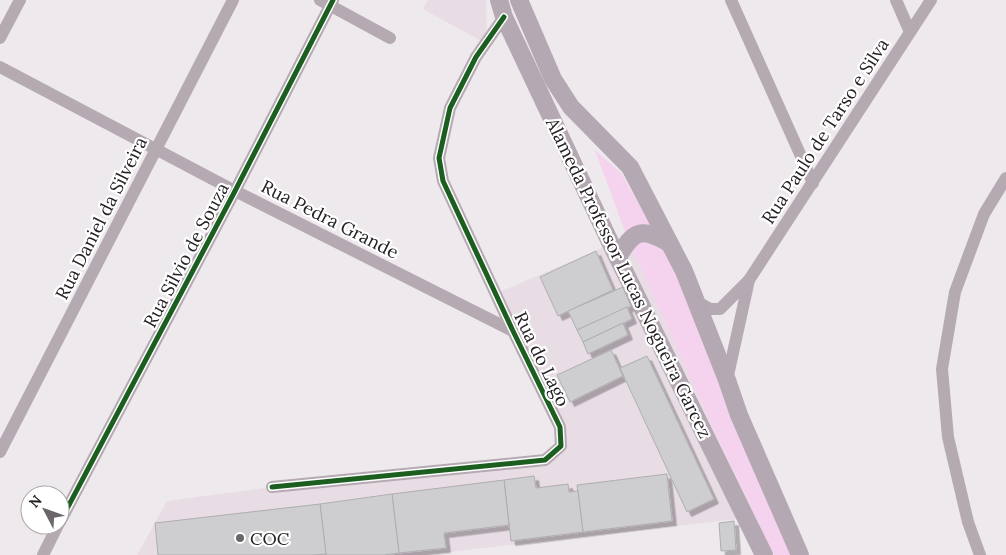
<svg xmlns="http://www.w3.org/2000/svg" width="1006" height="555" font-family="Lora,serif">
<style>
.built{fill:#e8dce5}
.green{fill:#f5d2ed}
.building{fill:#ceced0;stroke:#aeaeb0;filter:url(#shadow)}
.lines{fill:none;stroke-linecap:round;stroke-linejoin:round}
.minor{stroke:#b5aab2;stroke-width:12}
.secondary{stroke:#b4a9b2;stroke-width:18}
.cycleway-casing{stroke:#fff;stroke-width:8}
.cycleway{stroke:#1b5e20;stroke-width:5}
.poi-dot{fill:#6b666a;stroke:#fff;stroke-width:2}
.labels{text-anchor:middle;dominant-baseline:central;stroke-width:4.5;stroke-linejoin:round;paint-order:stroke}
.street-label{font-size:18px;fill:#242023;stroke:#fff}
.poi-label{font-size:18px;fill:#242023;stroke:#fff;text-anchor:start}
</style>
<defs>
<filter id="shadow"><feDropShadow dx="4.5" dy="4.5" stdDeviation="0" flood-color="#0004"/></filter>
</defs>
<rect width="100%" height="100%" fill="#eee9ed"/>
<!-- built -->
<g class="built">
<path d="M428,0H486L487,44L423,9Z"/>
<path d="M627,237L713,428L755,517L422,555H137L167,501L272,487L545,460L561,446L560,427L495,294Z"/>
</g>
<!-- green -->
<path class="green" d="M595,150L621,173L726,356L741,409L807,555H774L713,428L627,237Z"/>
<!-- building -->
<g class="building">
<path d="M596,251L613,290L558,316L540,277Z"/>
<path d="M623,287L631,306L577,330L568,311Z"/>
<path d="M627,307L632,319L583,342L577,330Z"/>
<path d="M623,323L628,335L588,354L583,342Z"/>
<path d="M611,350L623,376L570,402L557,375Z"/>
<path d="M647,356L714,499L687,512L620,368Z"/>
<path d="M667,474L672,521L583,532L577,485Z"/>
<path d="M534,476L536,488L568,484L569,492L578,491L583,532L511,541L504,480Z"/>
<path d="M504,480L509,525L444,533L446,548L399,553L392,494Z"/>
<path d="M392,494L399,553L384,555H326L320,504Z"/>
<path d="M320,504L326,554L313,555H158L155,523Z"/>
<path d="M734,521L736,550L721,551L719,523Z"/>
</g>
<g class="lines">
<!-- minor -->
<g class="minor">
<path d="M320,0L390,38"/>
<path d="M731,0L813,183"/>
<path d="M896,0L910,32"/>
<path d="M0,38L20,0"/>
<path d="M0,67L235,191L513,331"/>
<path d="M696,301L710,309H720L749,280L931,0"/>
<path d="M727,380L749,280"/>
<path d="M0,452L233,0"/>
<path d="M272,487L545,460L561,446L560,427L513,331L443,181L439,158L450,108L476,57L504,17"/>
<path d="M60,522L235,191L333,0"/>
<path d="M43,555L58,525"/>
<path d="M980,555L968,522L948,437L942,369L955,292L984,214L1006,178"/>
</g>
<!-- secondary -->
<g class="secondary">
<path d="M499,0L504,17L610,242L764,555"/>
<path d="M519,0L553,79L571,107L630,167L684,271L727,380L739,415L800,555"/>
<path d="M618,257C634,230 641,227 669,243"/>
</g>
<defs>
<g id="cycleway">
<path d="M272,487L545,460L561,446L560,427L513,331L443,181L439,158L450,108L476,57L504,17"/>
<path d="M60,522L235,191L333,0"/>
</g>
</defs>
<!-- cycleway casing -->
<use href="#cycleway" class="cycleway-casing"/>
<!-- cycleway -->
<use href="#cycleway" class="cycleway"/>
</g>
<!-- markers -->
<circle class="poi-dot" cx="240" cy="538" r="5"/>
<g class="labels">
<!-- street labels -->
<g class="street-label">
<text transform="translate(825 131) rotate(-57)">Rua Paulo de Tarso e Silva</text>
<text transform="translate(101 218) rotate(-63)">Rua Daniel da Silveira</text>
<text transform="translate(330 219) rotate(27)">Rua Pedra Grande</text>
<text transform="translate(186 255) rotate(-62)">Rua Silvio de Souza</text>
<text transform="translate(629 278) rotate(64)">Alameda Professor Lucas Nogueira Garcez</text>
<text transform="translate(542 359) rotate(64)">Rua do Lago</text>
</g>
<!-- poi labels -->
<g class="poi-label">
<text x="250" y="538">COC</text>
</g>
</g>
<!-- north arrow -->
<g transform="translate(45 510) rotate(311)"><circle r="24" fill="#ffffff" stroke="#a7a6a7"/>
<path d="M0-4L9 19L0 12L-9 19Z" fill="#6b666a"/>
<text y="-8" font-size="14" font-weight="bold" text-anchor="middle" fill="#242023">N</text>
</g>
</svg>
